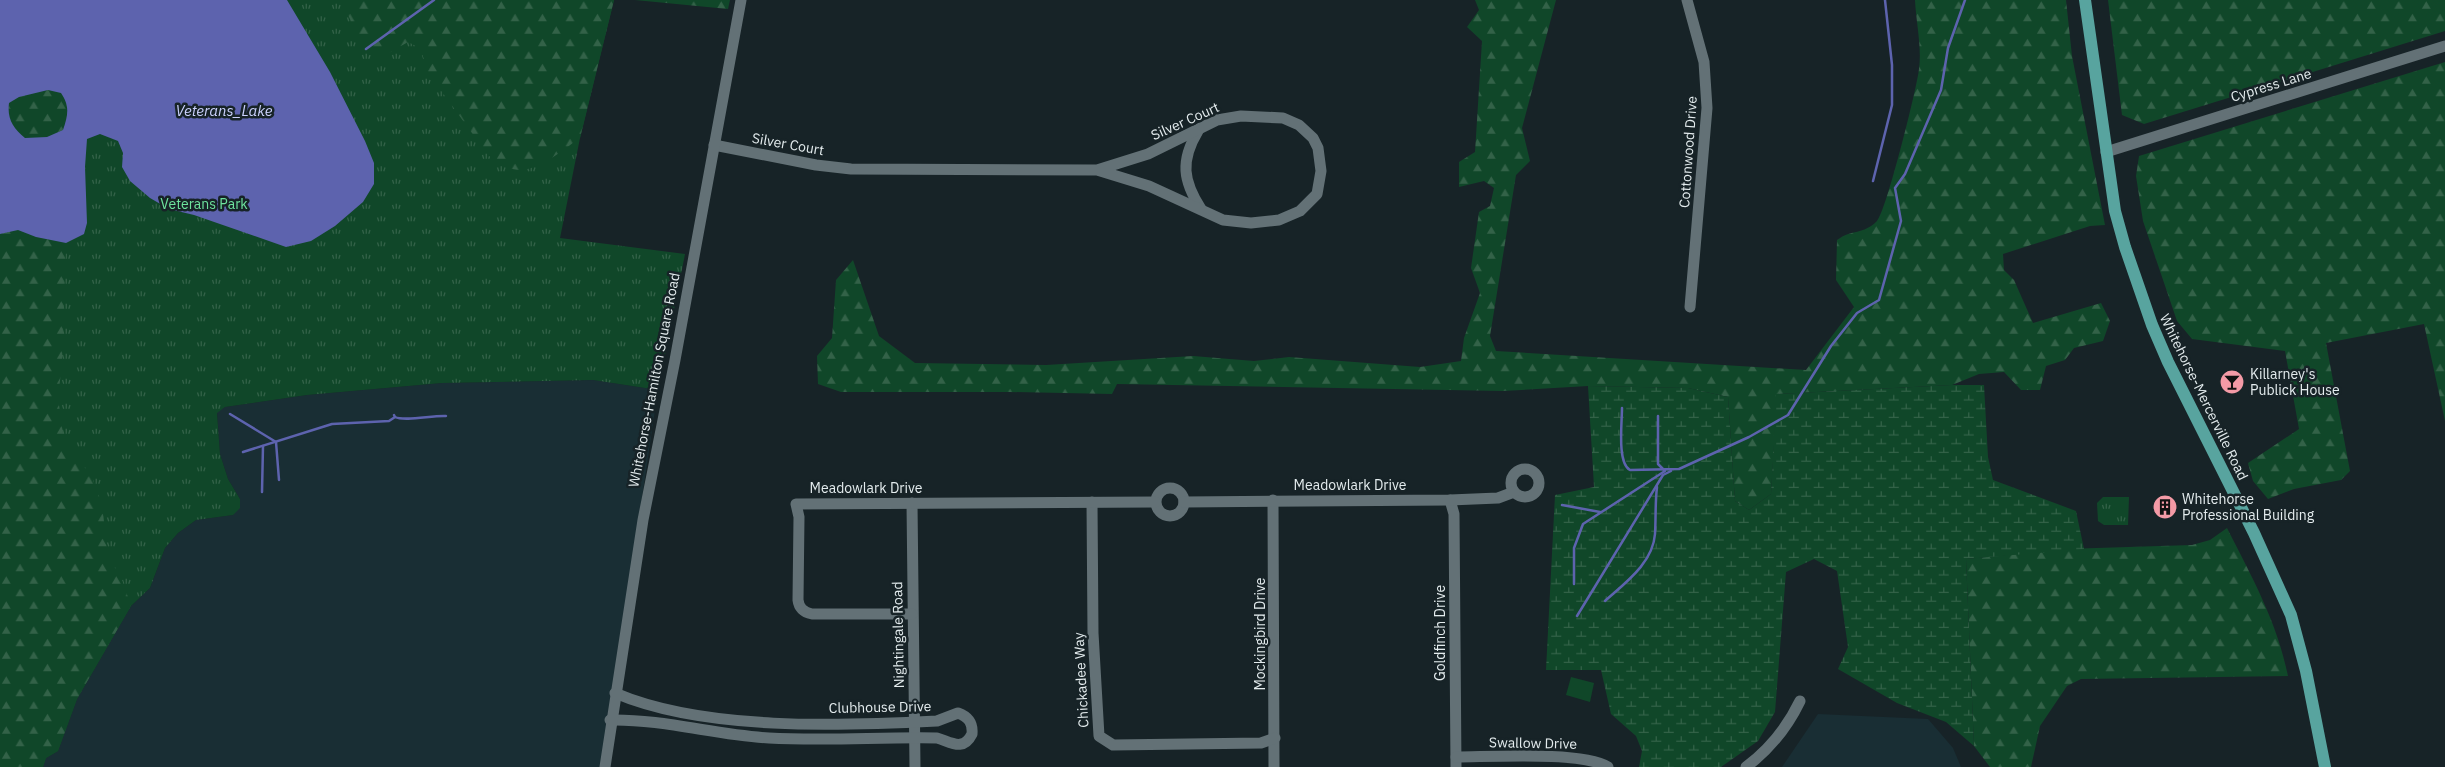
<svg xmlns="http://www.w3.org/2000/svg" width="2445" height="767" font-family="'IBM Plex Sans',sans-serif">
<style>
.built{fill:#192e34}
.grass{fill:url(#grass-tufts)}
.forest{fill:url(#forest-firs)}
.wetland{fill:url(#wetland-marsh)}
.garden{fill:#104729}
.water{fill:#5d63ae;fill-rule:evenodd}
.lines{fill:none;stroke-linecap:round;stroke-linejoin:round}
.stream{stroke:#5d63ae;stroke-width:2.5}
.minor{stroke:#637176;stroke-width:11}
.major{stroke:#58a49f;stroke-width:12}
.labels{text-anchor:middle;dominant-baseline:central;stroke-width:5;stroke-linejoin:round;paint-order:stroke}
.street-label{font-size:14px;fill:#e4ecee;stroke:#172327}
.park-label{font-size:14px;fill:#6de39d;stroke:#172327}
.poi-label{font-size:14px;fill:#e4ecee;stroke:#172327;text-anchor:start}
.water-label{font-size:15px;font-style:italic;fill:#cad0fb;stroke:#172327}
</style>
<defs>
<pattern id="grass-tufts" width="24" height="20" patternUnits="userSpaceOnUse" patternTransform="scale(1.25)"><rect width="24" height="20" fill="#104729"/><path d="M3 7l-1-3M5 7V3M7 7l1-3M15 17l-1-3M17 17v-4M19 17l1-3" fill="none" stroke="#336248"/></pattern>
<pattern id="forest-firs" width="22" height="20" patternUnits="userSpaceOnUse" patternTransform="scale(1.25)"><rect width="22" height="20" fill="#104729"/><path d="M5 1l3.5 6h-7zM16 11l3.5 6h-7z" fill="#336248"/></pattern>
<pattern id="wetland-marsh" width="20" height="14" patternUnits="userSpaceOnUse" patternTransform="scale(1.25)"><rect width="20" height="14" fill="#104729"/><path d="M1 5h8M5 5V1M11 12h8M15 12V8" fill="none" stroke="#336248"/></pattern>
</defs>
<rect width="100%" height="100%" fill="#172327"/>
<!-- built -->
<g class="built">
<path d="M593,380L658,390L602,767H43L46,758L58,751L77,699L131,606L150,588L165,548L178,533L196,520L233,515L240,499L228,479L220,454L217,412L225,407L307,395L442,383Z"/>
<path d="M1818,714L1928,719L1953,748L1961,767H1782Z"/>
</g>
<!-- grass -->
<g class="grass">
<path d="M0,0H614L580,138L560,238L685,254L658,390L593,380L442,383L307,395L225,407L217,413L220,454L228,479L240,499V508L233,515L196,520L178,533L165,548L150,588L131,606L77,699L58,751L46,758L43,767H0Z"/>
<path d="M2103,497H2129L2128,525H2104L2098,521L2097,503Z"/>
</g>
<!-- forest -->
<g class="forest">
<path d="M347,0H614L580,138C548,160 523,187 488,155L429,74L420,48L408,42L387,54L368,55L347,13Z"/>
<path d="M635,0H730L728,9Z"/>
<path d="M1475,0H1556L1522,128L1530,161L1516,175L1490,336L1496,351L1806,370L1854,307L1836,280L1837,240C1852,229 1863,235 1877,221C1886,212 1917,88 1919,69C1922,47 1916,22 1915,0H2066L2072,56L2105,225L2090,226L2003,254L2004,270L2014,280L2033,323L2101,303L2110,321L2103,341L2074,348L2065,360L2046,366L2040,390H2021L2004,372L1979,374L1952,385L1777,394L1771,494L1749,510L1735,501L1728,397L1688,388L1588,386L1503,391L1117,384L1112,394L1010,392H841L818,384L817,356L832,338L836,280L853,260L879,336L915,363L1046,365L1193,356L1254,361L1289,357L1420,367L1461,361L1464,338L1480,293L1471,268L1479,212L1490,206L1494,188L1484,181L1459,187V162L1475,152L1482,41L1467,27L1479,10Z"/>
<path d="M2108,0H2445V31L2144,124L2122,115Z"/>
<path d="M2445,62V421L2424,324L2326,343L2350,471L2341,480L2294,489L2268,499L2253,481L2248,463L2299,429L2285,351L2192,339L2177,321L2143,221L2136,176L2139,156Z"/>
<path d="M48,90L61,93C70,106 68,115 63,130L47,137L25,138C13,127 7,119 9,103L19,97Z"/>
<path d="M18,230L36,237L66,243L62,363L58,398L63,433L71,451L91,475L102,504L108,557L121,577L131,606L77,699L58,751L46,758L43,767H0V234Z"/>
<path d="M2227,528C2252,577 2277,622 2288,676L2081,679L2067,686L2040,726L2031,767H1990L1974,746L1966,559L2065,549L2192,545L2210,540Z"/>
</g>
<!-- wetland -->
<path class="wetland" d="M1952,385H1984L1988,457L1993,480L2076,511L2084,549L1966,559L1974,746L1946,722L1897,703L1838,669L1848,647L1837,571L1814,559L1786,572L1775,712L1758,741L1721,767H1639L1642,751L1636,736L1611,714L1601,670H1546L1555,495L1594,487L1588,386L1688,388L1728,397L1735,501L1749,510L1771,494L1776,394Z"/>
<!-- garden -->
<path class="garden" d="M1571,677L1594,683L1590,702L1566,695Z"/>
<!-- water -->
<path class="water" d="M0,0H287L330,72L365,141L374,163V184L363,202L335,226L311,241L286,247L194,215L169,209L150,198L130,181L122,167L123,153L118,141L100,134L87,139L85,167L87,223L84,234L66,243L36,237L18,230L0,234ZM48,90L61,93C70,106 68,115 63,130L47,137L25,138C13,128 7,119 9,103L19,97Z"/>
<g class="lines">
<!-- stream -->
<g class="stream">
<path d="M366,49L434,0"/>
<path d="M1873,181L1892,105V65L1885,0"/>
<path d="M1622,408C1622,423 1617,463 1630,470L1679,469L1749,437L1788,415L1831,346L1857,313L1879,300L1901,221L1895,188L1905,174L1941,90L1948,48L1965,0"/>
<path d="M230,414L276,442L279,480"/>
<path d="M395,417C405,422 433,415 446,416"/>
<path d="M243,452L332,424L389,421L395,417L394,415"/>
<path d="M262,492L263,446"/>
<path d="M1562,505L1600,512"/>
<path d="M1574,584V548L1583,524L1665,471L1658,464V416"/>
<path d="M1605,601C1625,583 1653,563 1655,534C1656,518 1655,503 1657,487"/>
<path d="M1577,616L1663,475L1671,471"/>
</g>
<!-- minor -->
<g class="minor">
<path d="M1687,0L1704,62L1707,108L1690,307"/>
<path d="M1198,131C1180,161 1183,181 1201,209"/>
<path d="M714,145L816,165L851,169L1097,170L1149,186L1223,220L1251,223L1279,220L1300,211L1317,194L1321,171L1318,148L1313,138L1299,125L1283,118L1241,116L1217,120L1148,154L1097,170"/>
<path d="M2106,152L2445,46"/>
<circle cx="1525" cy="483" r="14"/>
<circle cx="1170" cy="502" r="14"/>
<path d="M1273,500L1274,767"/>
<path d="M1450,500L1454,514L1456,767"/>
<path d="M1092,502L1093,633L1099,736L1113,745L1261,743L1275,738"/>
<path d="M1184,502L1450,500L1498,498L1514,492"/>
<path d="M912,503L915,767"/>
<path d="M912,614H812C803,612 799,608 798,600L799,517L796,504L1155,502"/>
<path d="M610,720C663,719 716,735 769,738C825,741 881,737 937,738C951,742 963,752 972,734C973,723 969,717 958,713L937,721C841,726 704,731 615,693"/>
<path d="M1456,757C1490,757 1582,751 1608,767"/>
<path d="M605,767L643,520L675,360L741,0"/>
<path d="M1746,767C1770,749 1787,728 1800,701"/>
</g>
<!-- major -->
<path class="major" d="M2085,0L2115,211L2125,247L2152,325L2168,362L2254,533L2291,615L2306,671L2325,767"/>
</g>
<!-- icons -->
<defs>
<symbol id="bar-disc" viewBox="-11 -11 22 22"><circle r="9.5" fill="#f49aa6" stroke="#172327"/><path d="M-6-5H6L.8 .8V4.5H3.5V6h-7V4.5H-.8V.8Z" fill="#111"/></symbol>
<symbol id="building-disc" viewBox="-11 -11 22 22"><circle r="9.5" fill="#f49aa6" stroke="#172327"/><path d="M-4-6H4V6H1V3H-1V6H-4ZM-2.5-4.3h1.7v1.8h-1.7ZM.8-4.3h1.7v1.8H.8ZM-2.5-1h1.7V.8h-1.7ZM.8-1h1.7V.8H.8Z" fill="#111"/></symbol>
</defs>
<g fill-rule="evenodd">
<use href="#bar-disc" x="2218" y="368" width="28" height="28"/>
<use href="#building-disc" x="2151" y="493" width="28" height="28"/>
</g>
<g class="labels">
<!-- street labels -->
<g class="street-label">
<text transform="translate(2271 85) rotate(-17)">Cypress Lane</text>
<text transform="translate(1185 121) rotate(-24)">Silver Court</text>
<text transform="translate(788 144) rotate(10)">Silver Court</text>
<text transform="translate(1688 152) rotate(-86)">Cottonwood Drive</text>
<text transform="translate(654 380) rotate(-79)">Whitehorse-Hamilton Square Road</text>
<text transform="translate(2204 397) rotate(64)">Whitehorse-Mercerville Road</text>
<text x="1350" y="485">Meadowlark Drive</text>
<text x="866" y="488">Meadowlark Drive</text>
<text transform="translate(1440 633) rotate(-90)">Goldfinch Drive</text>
<text transform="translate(1260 634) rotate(-90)">Mockingbird Drive</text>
<text transform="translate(898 635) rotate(-91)">Nightingale Road</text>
<text transform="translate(1081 680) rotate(-93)">Chickadee Way</text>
<text transform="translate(880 707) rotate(-1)">Clubhouse Drive</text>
<text transform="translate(1533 743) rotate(1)">Swallow Drive</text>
</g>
<!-- park labels -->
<g class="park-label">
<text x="204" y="204">Veterans Park</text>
</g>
<!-- poi labels -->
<g class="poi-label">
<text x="2250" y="374">Killarney's<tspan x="2250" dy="16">Publick House</tspan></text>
<text x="2182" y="499">Whitehorse<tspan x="2182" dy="16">Professional Building</tspan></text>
</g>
<!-- water labels -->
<g class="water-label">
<text x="224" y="110">Veterans_Lake</text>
</g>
</g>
</svg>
